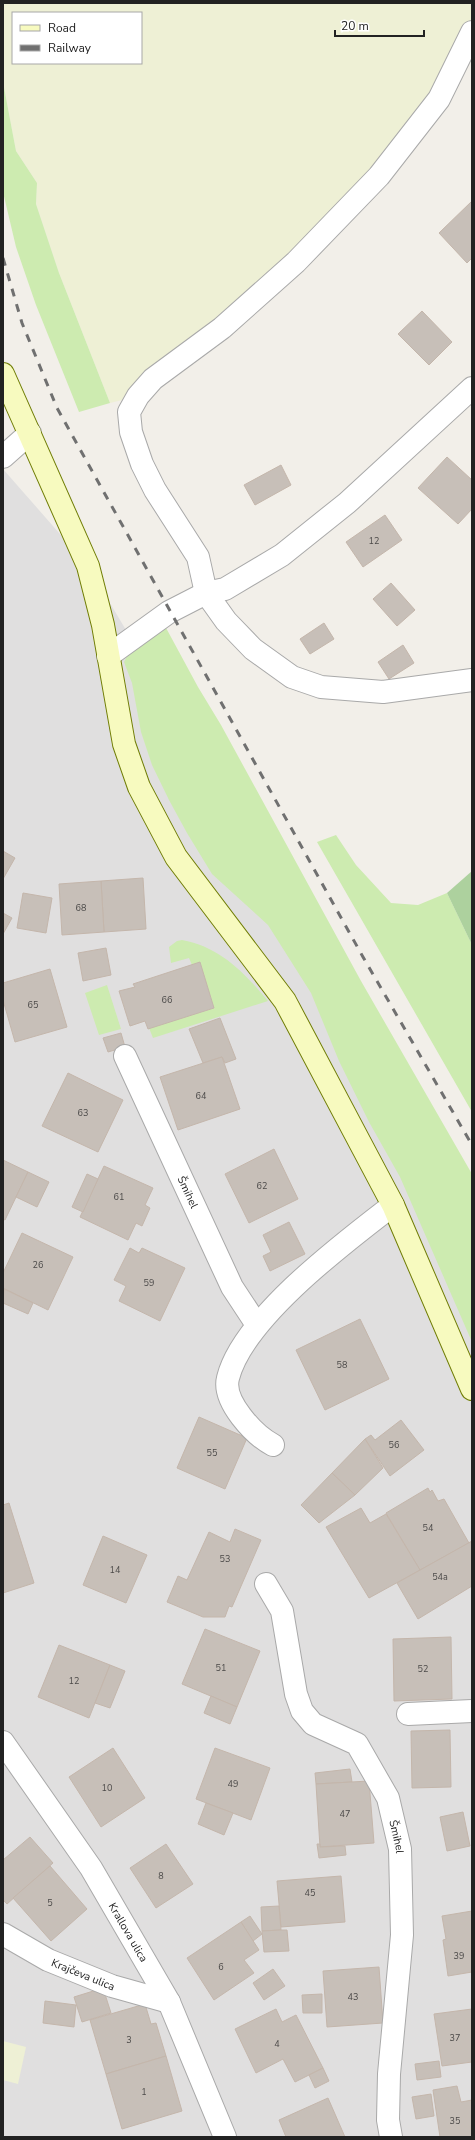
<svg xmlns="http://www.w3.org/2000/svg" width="475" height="2140" font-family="'Nunito Sans',sans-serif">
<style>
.residential{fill:#e0dfdf}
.farmland{fill:#eef0d5;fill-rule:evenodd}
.grass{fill:#cdebb0}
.forest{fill:#add19e}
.building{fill:#c7bfb8;stroke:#c4b6ab}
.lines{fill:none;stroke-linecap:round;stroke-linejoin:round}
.street-casing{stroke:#a9a9a9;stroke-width:24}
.secondary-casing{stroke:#707d05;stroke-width:24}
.street{stroke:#fff;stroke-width:22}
.secondary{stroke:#f7fabf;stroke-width:22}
.rail{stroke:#707070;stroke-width:3;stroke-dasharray:8 8;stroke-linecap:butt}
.labels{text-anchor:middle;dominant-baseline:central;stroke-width:3;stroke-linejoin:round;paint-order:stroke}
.number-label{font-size:9px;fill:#4b4948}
.street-label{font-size:11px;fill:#222;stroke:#fff}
</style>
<rect width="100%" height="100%" fill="#f2efe9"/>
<!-- residential -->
<path class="residential" d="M3,469L88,566L155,679L472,1239V2137H3Z"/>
<!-- farmland -->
<g class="farmland">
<path d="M3,3H472V23L448,76L328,225L122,400L110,403L59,273L36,204L37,183L16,151L3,82ZM13,13H141V63H13Z"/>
<path d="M3,2041L26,2047L18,2084L3,2080Z"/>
</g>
<!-- grass -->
<g class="grass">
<path d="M3,82L16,151L37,183L36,204L59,273L110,403L79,412L36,305L16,247L3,192Z"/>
<path d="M165,626L198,687L221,725L361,981L472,1174V1342L400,1177L369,1122L339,1061L311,993L268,925L212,874L187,833L169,800L152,765L141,732L132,683L124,662L129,652Z"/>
<path d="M336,835L356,865L391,903L418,905L447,893L472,945V1112L317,842Z"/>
<path d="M182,940C220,947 244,972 268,1001L153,1038L149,1028L214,1008L200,963L192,965L189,958L171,963L169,947L177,941Z"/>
<path d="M107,985L121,1029L99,1035L85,993Z"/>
</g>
<!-- forest -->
<path class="forest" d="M472,871V945L447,893Z"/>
<!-- building -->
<g class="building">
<path d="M472,201V258L467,263L439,233Z"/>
<path d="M422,311L452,342L429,365L398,334Z"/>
<path d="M447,457L472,480V509L458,524L418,488Z"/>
<path d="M281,465L291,485L255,505L244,485Z"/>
<path d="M385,515L402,540L363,567L346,542Z"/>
<path d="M391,583L415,610L397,626L373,599Z"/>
<path d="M324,623L334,639L310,654L300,639Z"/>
<path d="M403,645L414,663L389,679L378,662Z"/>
<path d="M3,851L15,858L3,879Z"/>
<path d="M143,878L146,929L104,932L101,881Z"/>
<path d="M101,881L104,932L62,935L59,884Z"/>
<path d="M23,893L52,898L46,933L17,928Z"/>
<path d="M3,913L12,918L3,934Z"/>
<path d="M106,948L111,975L83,981L78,953Z"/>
<path d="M200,962L214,1008L148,1029L145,1021L130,1026L119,991L135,987L133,984Z"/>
<path d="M50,969L67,1027L15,1042L3,1000V983Z"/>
<path d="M220,1018L236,1059L225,1063L222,1057L203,1063L189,1029Z"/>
<path d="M121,1033L125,1047L108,1052L103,1038Z"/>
<path d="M222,1057L240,1109L178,1130L160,1077Z"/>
<path d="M68,1073L123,1100L98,1152L42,1126Z"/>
<path d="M274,1149L298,1199L249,1223L225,1174Z"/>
<path d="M3,1160L28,1172L5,1220L3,1219Z"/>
<path d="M104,1166L153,1188L145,1205L150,1208L142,1226L136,1223L128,1240L80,1217Z"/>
<path d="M28,1172L49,1182L37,1207L16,1197Z"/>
<path d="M87,1174L98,1179L83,1212L72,1207Z"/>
<path d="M289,1222L305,1254L270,1271L263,1256L271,1252L263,1235Z"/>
<path d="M22,1233L73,1257L48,1310L3,1288V1273Z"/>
<path d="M130,1248L139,1253L142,1248L185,1268L160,1321L119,1301L126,1286L114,1280Z"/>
<path d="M4,1289L33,1303L28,1314L3,1303Z"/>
<path d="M360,1319L389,1379L325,1410L296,1350Z"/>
<path d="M199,1417L247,1438L225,1489L177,1468Z"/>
<path d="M401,1420L424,1450L390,1476L365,1439L371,1435L375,1440Z"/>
<path d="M365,1439L383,1468L355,1495L332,1473Z"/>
<path d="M332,1473L355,1495L319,1523L301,1505Z"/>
<path d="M428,1488L430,1492L432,1490L438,1501L444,1499L469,1543L420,1570L386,1513Z"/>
<path d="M9,1503L34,1583L3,1593V1505Z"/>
<path d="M361,1508L370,1523L386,1514L420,1570L369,1598L326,1527Z"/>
<path d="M235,1529L261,1540L232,1607L229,1606L225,1617H203L167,1602L178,1576L187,1580L209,1532L230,1542Z"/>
<path d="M103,1536L147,1555L126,1603L83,1585Z"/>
<path d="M472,1541V1586L418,1619L397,1583Z"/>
<path d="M205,1629L260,1651L237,1707L182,1684Z"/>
<path d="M451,1637L452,1699L394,1701L393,1639Z"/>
<path d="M59,1645L110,1665L89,1718L38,1697Z"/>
<path d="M110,1665L125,1671L110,1708L95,1703Z"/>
<path d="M211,1696L237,1707L230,1724L204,1713Z"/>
<path d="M450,1730L451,1787L412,1788L411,1731Z"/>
<path d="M113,1748L145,1798L101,1827L69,1777Z"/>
<path d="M215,1748L270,1768L251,1820L196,1799Z"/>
<path d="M350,1769L352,1782L316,1784L315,1773Z"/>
<path d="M369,1781L374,1843L320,1847L316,1784Z"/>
<path d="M206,1803L233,1813L224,1835L198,1824Z"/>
<path d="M463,1812L470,1846L447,1851L440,1817Z"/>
<path d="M30,1837L53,1863L7,1904L3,1900V1860Z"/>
<path d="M166,1844L193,1884L156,1908L130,1868Z"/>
<path d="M317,1844H320V1847L345,1846L346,1855L319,1858Z"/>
<path d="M50,1866L87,1909L51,1941L13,1898Z"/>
<path d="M341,1876L345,1922L281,1927L277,1881Z"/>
<path d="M279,1906L281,1930L262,1931L261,1907Z"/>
<path d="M472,1911V1972L448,1976L443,1940L446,1939L442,1916Z"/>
<path d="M250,1916L262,1934L253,1941L241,1922Z"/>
<path d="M241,1922L259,1950L244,1960L254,1973L214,2000L187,1958Z"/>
<path d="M281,1930H287L289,1951L264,1952L262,1931Z"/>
<path d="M379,1967L383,2023L327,2027L323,1971Z"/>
<path d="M273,1969L285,1986L264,2000L253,1983Z"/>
<path d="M103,1988L111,2013L82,2022L74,1997Z"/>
<path d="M322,1994V2013H303L302,1995Z"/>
<path d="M45,2001L76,2005L74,2027L43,2023Z"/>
<path d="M145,2004L151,2024L156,2023L166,2056L106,2074L90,2020Z"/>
<path d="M276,2009L282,2022L296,2015L323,2068L295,2082L283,2059L256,2073L235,2029Z"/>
<path d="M472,2009V2062L442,2066L434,2014Z"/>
<path d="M166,2056L182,2111L122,2129L106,2074Z"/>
<path d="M439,2061L441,2077L417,2080L415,2064Z"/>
<path d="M323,2068L329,2081L315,2088L309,2075Z"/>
<path d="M457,2086L461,2102L472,2100V2137H440L433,2090Z"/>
<path d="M431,2094L434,2116L416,2119L412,2097Z"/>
<path d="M328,2098L345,2137H286L279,2120Z"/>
</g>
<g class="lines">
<defs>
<g id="street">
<path d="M472,32L439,99L379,176L296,262L222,328L153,379L138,396L129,412L131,432L142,464L155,490L198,557L206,593L226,621L253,649L292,677L321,687L383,692L472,680"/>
<path d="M3,457L30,433"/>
<path d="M108,656L169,612L206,593L225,589L282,555L347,503L472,388"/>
<path id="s1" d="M125,1056L232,1287L257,1325"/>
<path d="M273,1445C254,1435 222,1401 228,1378C243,1318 345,1242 393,1205"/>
<path id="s2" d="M266,1584L282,1611L296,1694L302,1711L313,1724L357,1744L388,1798L400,1849L402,1935L389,2074L388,2120L391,2137"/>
<path d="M408,1714L472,1711"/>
<path id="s3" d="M3,1742L91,1868L169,2002L225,2137"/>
<path id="s4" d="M3,1934L48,1960L112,1986L169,2002"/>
</g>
<path id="secondary" d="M3,374L88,566L103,625L124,744L139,787L176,857L285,1001L393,1205L472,1389"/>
</defs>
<!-- street casing -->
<use href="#street" class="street-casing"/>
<!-- secondary casing -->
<use href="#secondary" class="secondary-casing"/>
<!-- street -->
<use href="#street" class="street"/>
<!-- secondary -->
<use href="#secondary" class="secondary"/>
<!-- rail -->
<path class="rail" d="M3,258L22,323L57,408L363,957L472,1145"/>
</g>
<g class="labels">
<!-- number labels -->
<g class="number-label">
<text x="374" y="541">12</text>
<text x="81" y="908">68</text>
<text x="167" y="1000">66</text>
<text x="33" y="1005">65</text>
<text x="201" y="1096">64</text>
<text x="83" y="1113">63</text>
<text x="262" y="1186">62</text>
<text x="119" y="1197">61</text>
<text x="38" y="1265">26</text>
<text x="149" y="1283">59</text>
<text x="342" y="1365">58</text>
<text x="394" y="1445">56</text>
<text x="212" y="1453">55</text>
<text x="428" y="1528">54</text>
<text x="225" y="1559">53</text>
<text x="115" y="1570">14</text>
<text x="440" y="1577">54a</text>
<text x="221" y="1668">51</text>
<text x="423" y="1669">52</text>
<text x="74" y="1681">12</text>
<text x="233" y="1784">49</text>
<text x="107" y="1788">10</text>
<text x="345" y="1814">47</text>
<text x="161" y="1876">8</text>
<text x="310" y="1893">45</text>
<text x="50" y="1903">5</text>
<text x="459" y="1956">39</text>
<text x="221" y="1967">6</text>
<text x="353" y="1997">43</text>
<text x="455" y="2038">37</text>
<text x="129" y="2040">3</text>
<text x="277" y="2044">4</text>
<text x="144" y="2092">1</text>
<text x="455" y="2121">35</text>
</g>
<!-- street labels -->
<g class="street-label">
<text stroke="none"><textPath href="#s1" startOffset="150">Šmihel</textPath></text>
<text stroke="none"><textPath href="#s2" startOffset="301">Šmihel</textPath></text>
<text stroke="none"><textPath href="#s3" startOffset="228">Krallova ulica</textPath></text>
<text stroke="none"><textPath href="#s4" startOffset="90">Krajčeva ulica</textPath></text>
</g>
</g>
<!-- border -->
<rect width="475" height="2140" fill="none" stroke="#222222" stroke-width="8"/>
<!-- legend -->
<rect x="12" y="12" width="130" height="52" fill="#ffffff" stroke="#a7a7a7"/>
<rect x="20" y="25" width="20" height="6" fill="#f7fabf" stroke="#a7a7a7"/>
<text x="48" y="32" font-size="12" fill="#222222">Road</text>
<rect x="20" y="45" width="20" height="6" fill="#707070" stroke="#a7a7a7"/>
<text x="48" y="52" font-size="12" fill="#222222">Railway</text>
<!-- scale -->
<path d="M335 30v6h89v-6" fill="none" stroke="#222222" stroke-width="2"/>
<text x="341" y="30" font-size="12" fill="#222222" stroke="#ffffff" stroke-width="3" paint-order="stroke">20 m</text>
</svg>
